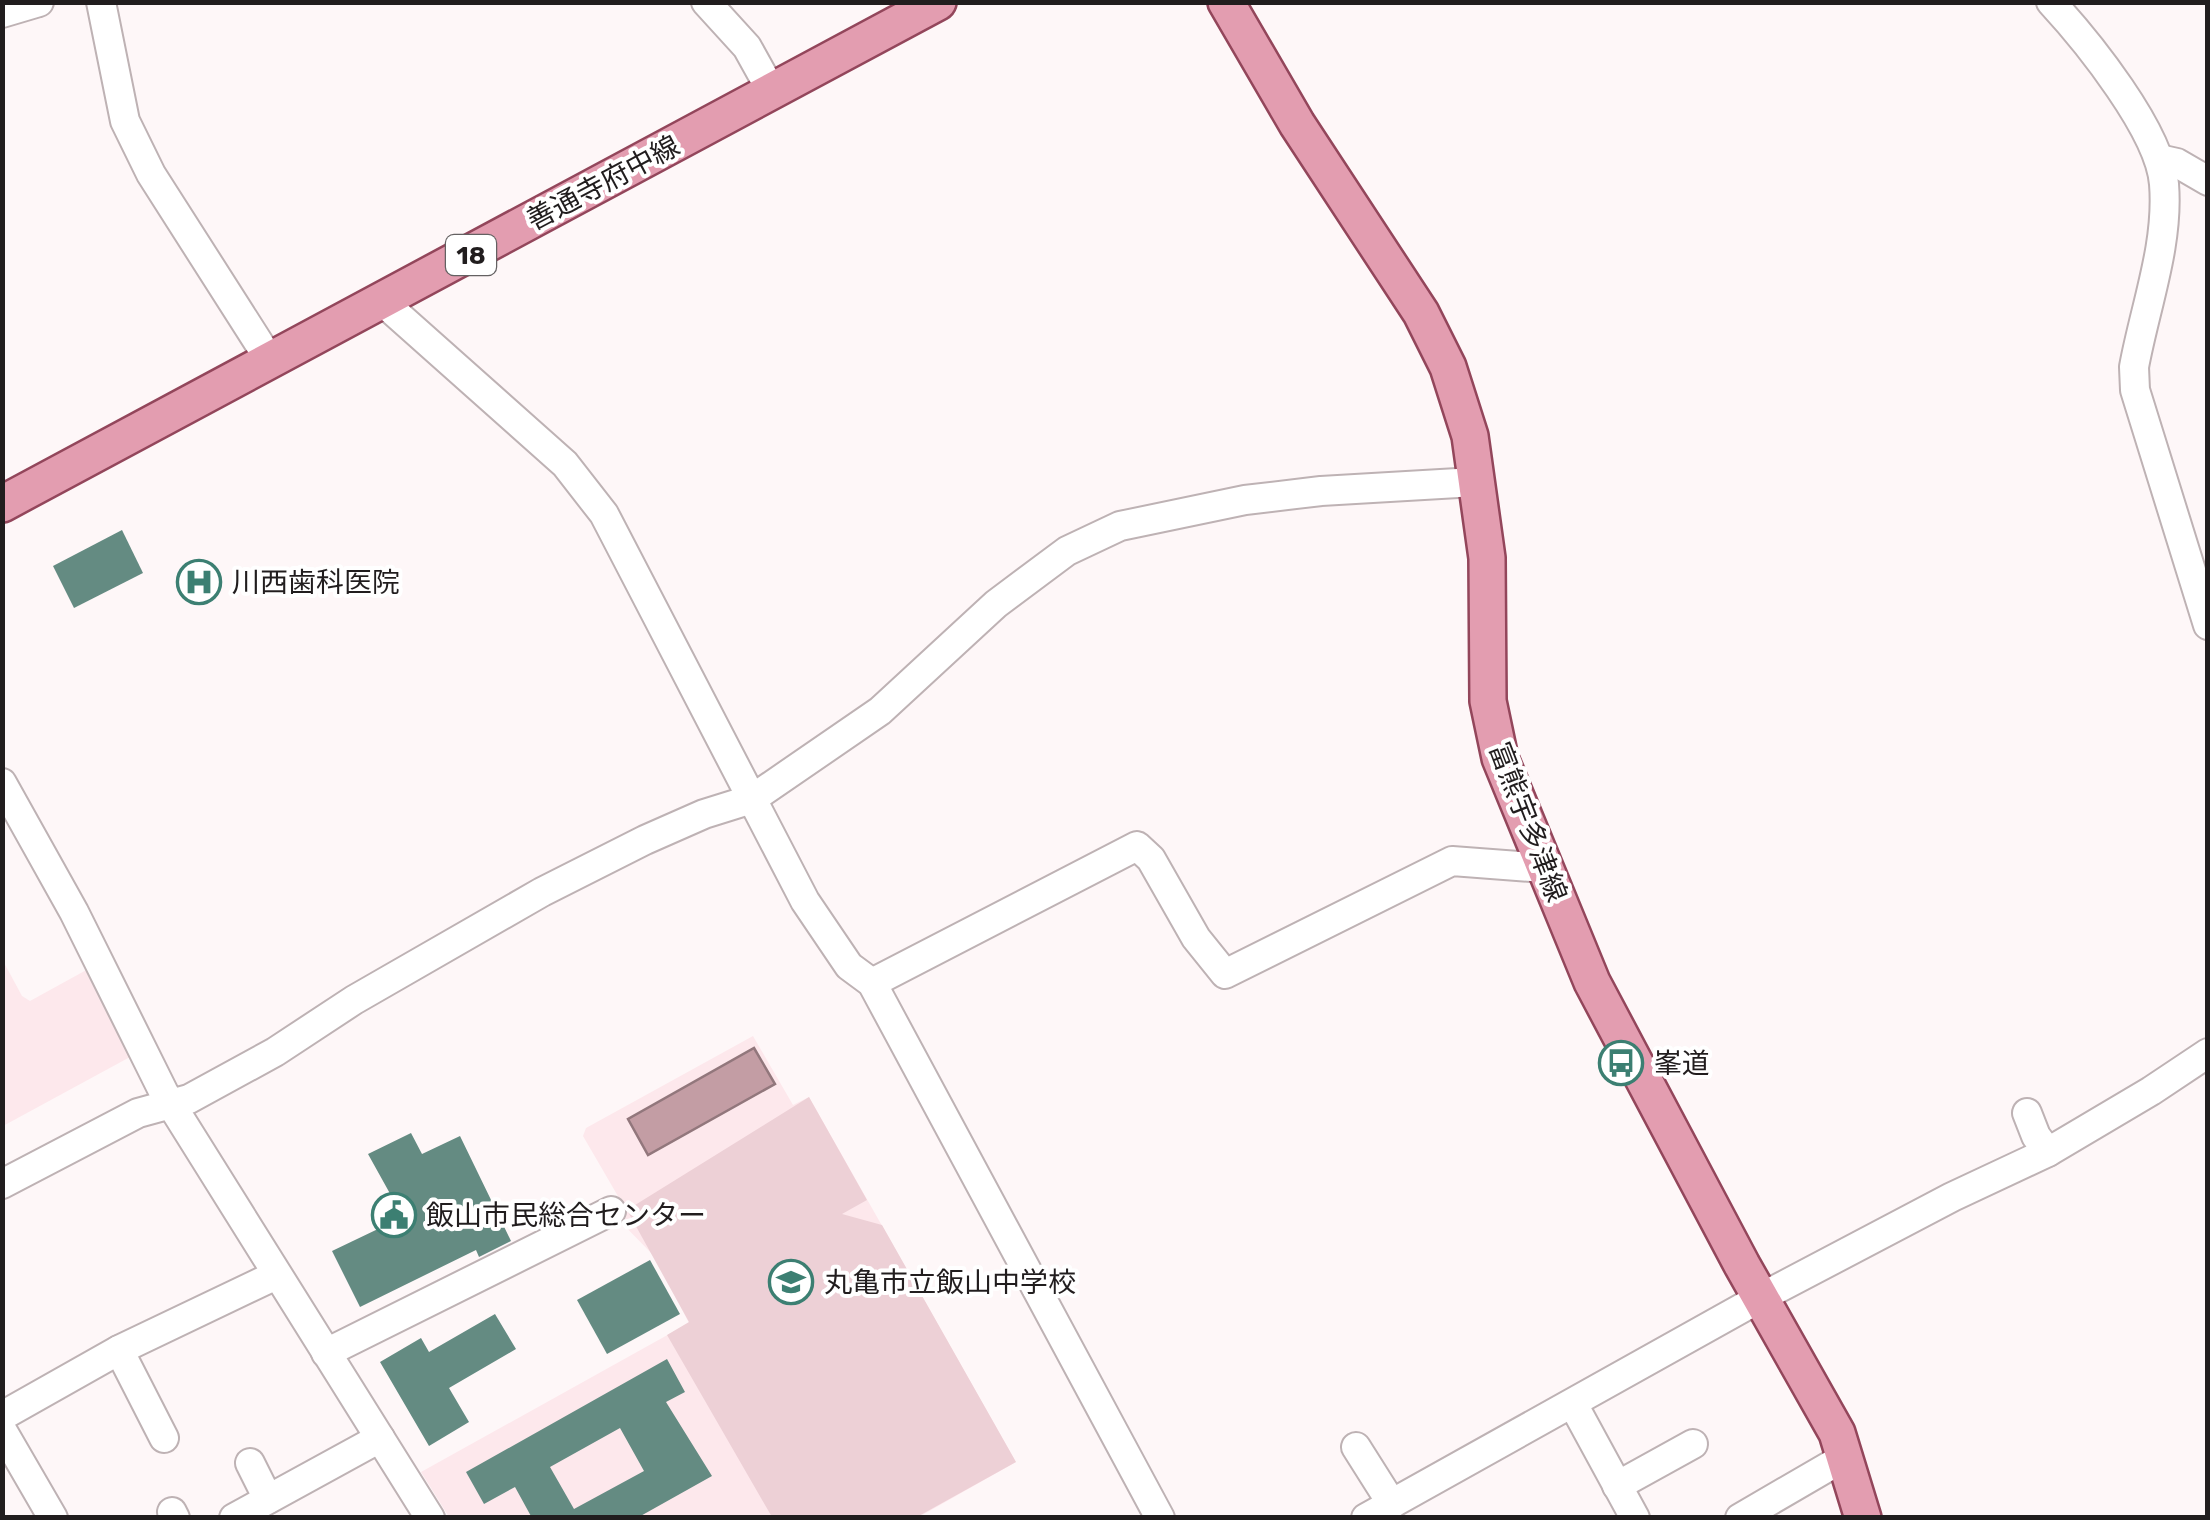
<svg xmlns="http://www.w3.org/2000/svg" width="2210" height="1520" font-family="Rubik,'Noto Sans JP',sans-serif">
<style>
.built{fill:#fde8ec}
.green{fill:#edd0d6}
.water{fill:#c39da4;stroke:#92777c;stroke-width:2.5}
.building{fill:#648b82;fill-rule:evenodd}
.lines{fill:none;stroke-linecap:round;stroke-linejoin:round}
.minor-casing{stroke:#beb2b4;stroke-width:32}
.major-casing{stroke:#93465b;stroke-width:40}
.minor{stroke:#fff;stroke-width:28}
.major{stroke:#e39db0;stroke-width:35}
.labels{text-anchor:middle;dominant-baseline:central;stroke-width:8;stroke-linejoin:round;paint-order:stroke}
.shield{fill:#fff;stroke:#646162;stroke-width:2.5}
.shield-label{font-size:25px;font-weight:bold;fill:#211d1e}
.street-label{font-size:28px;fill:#211d1e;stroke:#fff}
.poi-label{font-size:28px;fill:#211d1e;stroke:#fff;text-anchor:start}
</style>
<rect width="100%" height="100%" fill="#fef7f8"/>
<!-- built -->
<g class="built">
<path d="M2,959L22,996L30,1001L90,968L132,1050L130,1057L3,1126Z"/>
<path d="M753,1036L793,1105L809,1097L1016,1462L917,1518L449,1517L421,1472L689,1323L654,1256L615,1216L626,1210L583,1136L586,1128Z"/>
</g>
<!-- green -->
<path class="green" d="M809,1097L867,1200L842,1214L882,1225L1016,1462L917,1517H772L667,1335L689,1322L627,1210Z"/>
<!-- water -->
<path class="water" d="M754,1048L775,1084L648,1155L628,1119Z"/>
<!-- building -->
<g class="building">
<path d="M122,530L143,573L74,608L53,566Z"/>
<path d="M411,1133L422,1154L460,1136L511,1241L479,1257L476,1250L360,1307L332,1251L403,1217L368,1154Z"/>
<path d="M650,1260L680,1314L607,1354L577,1300Z"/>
<path d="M495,1314L516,1349L449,1388L469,1422L429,1446L380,1362L421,1338L429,1352Z"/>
<path d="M667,1359L685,1392L666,1402L712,1476L637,1518H532L515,1487L484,1504L466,1472ZM620,1428L644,1471L574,1509L550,1467Z"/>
</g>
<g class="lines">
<defs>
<g id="minor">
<path d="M101,2L125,121L151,174L271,362"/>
<path d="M706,2L747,47L772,92"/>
<path d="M2051,2C2087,41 2160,131 2164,184C2169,245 2145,307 2134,367L2135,390L2208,625"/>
<path d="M2,13L39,2"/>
<path d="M2159,159L2177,163L2208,181"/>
<path d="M383,302L565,464L604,514L805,901L849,966L872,983L1160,1518"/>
<path d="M2,783L74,912L164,1093L430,1518"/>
<path d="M872,983L1137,846L1151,859L1196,938L1225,974L1452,861L1544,868"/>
<path d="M2027,1113L2036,1136L2048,1152"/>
<path d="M2,1184L138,1113L189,1099L275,1052L354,1000L542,892L645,840L704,814L752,799L880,711L996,604L1067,551L1120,526L1245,500L1321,491L1475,482"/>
<path d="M119,1350L164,1438"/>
<path d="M326,1353L611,1211"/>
<path d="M1573,1404L1635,1518"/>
<path d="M2,1416L119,1350L276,1275"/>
<path d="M2,1430L53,1518"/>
<path d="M1356,1447L1392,1504"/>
<path d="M250,1463L268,1499"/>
<path d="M1617,1486L1693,1444"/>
<path d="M172,1512L175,1518"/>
<path d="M234,1518L380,1438"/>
<path d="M1366,1518L1760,1298L1952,1197L2048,1152L2151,1091L2208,1053"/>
<path d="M1740,1518L1845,1457"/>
</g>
<g id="major">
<path d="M1226,2L1297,124L1421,313L1448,367L1470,436L1487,558L1488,701L1500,758L1592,982L1742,1265L1837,1433L1863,1518"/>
<path d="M2,504L938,2"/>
</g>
</defs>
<!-- minor casing -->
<use href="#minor" class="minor-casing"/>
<!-- major casing -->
<use href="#major" class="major-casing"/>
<!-- minor -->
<use href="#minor" class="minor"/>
<!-- major -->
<use href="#major" class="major"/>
</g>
<!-- icons -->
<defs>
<symbol id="hospital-ring" viewBox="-11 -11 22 22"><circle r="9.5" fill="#fff" stroke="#3c7f72" stroke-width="1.5"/><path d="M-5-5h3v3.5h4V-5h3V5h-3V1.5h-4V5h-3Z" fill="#3c7f72"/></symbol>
<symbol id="bus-ring" viewBox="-11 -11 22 22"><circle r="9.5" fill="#fff" stroke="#3c7f72" stroke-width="1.5"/><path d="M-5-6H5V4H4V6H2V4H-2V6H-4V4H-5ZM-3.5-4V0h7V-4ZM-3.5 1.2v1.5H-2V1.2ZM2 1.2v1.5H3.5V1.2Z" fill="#3c7f72"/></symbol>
<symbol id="civic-ring" viewBox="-11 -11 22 22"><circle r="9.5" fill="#fff" stroke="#3c7f72" stroke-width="1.5"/><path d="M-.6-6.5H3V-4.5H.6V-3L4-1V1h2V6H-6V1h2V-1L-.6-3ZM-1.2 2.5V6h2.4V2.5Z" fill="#3c7f72"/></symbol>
<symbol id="school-ring" viewBox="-11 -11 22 22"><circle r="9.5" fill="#fff" stroke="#3c7f72" stroke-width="1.5"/><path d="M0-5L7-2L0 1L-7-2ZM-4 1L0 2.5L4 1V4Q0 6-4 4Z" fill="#3c7f72"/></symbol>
</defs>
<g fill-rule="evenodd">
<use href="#hospital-ring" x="174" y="557" width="50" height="50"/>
<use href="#bus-ring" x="1596" y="1038" width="50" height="50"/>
<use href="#civic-ring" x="369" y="1190" width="50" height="50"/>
<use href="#school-ring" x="766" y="1257" width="50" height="50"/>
</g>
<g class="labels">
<!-- shield labels -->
<rect class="shield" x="446" y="235" width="50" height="40" rx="8"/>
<g class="shield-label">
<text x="471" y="255">18</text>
</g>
<!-- street labels -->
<g class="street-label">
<text transform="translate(603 183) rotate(-28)">善通寺府中線</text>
<text transform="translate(1528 822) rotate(69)">富熊宇多津線</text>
</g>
<!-- poi labels -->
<g class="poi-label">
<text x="232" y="582">川西歯科医院</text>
<text x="1654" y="1063">峯道</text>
<text x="426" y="1215">飯山市民総合センター</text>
<text x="824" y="1282">丸亀市立飯山中学校</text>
</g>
</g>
<!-- border -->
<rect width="2210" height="1520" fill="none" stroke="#211d1e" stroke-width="10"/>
</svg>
